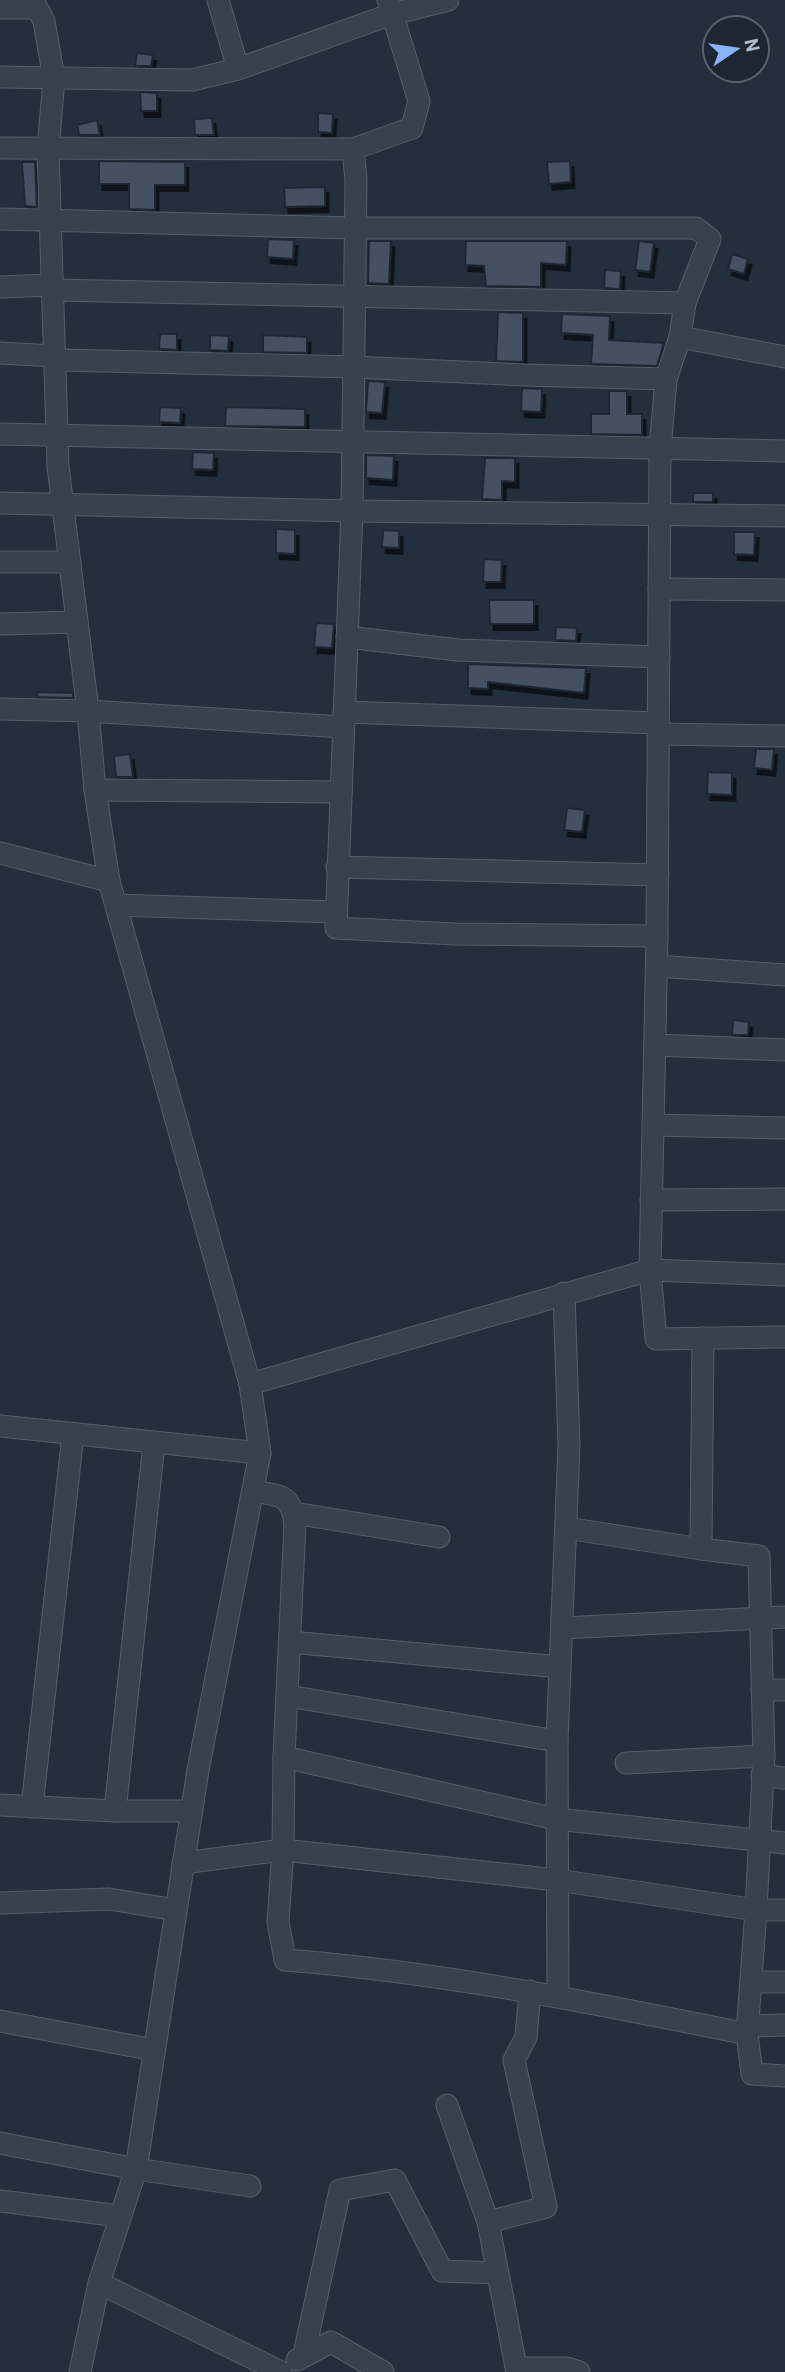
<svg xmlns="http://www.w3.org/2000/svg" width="785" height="2372" font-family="Barlow,sans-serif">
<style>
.building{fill:#455162;stroke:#1f2835;stroke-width:2;filter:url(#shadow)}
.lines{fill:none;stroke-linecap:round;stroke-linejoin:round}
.street-casing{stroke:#565f6c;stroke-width:23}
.street{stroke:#38414e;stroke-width:21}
</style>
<defs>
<filter id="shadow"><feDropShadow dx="3.5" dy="6" stdDeviation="0" flood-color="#0009"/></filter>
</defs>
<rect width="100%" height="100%" fill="#242f3e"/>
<!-- building -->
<g class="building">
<path d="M137,53L153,55L151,66H135Z"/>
<path d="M140,92L157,93V111H141Z"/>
<path d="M318,113L333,114L332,133L318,132Z"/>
<path d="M212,118L214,135H195L194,119Z"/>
<path d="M97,120L100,135H79L77,125Z"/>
<path d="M99,161L185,162V185H155V210L129,209V184H99Z"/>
<path d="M570,161L571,182L549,184L547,162Z"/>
<path d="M22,162H35L37,207L25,206Z"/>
<path d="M325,187V206L285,207L284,188Z"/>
<path d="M268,239L294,240L293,259L267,257Z"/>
<path d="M369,241H391L389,284L368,283Z"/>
<path d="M466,241H567L566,265L541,263V287L486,286L484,266L465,265Z"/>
<path d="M639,241L654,243L650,272L635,270Z"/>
<path d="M732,254L748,259L744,274L728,269Z"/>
<path d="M605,270L621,271L620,289L604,288Z"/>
<path d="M498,312L523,313V362L496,361Z"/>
<path d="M562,314L610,316L609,340L664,343L657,366L591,364L593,335L561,333Z"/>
<path d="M160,334H177V350L159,349Z"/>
<path d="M210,335L229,336L228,351L210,350Z"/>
<path d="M263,335L307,337V353L263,352Z"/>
<path d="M368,381L385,382L382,413L366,412Z"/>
<path d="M522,388L542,389L541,412L521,411Z"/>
<path d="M609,391H627V414H642V435L591,434V414H609Z"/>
<path d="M160,407L181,408L180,423L159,422Z"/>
<path d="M226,407L305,409V427L225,426Z"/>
<path d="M193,452L214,453L213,470L192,469Z"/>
<path d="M366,455L394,456L393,480L366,478Z"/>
<path d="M485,458H515V482L502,481V500L482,499Z"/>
<rect x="693" y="493" width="20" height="9"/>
<path d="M276,529L295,530V554L276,553Z"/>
<path d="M383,530L399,531V548L382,547Z"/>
<path d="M734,532H755L754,555L734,554Z"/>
<path d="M484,559L502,560L501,582H483Z"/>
<path d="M489,600H534V624H490Z"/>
<path d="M316,623L334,624L332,648L314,647Z"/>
<path d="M556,627L577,628L576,641L555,640Z"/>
<path d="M468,664L586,668L584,693L488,682V689L468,688Z"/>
<path d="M37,692L73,693V698L37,697Z"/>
<path d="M756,749H774L772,770L754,768Z"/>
<path d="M130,754L133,777H116L114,756Z"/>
<path d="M708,772L732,773V795L707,794Z"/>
<path d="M567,808L585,810L582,832L564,830Z"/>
<path d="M733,1020L749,1022L748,1035H732Z"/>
</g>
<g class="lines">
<defs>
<g id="street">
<path d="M218,0L238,69"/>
<path d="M0,8H35"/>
<path d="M0,77L192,80L238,69L392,14L448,0"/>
<path d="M0,148L353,149L356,180L352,511L0,503"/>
<path d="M353,149L412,128L419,101L388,0"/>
<path d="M0,219L356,228H696L710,239L685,303L680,337L666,379L660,450L657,936L650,1270L250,1384L109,881L95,790L88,711L58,466L48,149L54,79L44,21L33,0"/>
<path d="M0,287L52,285"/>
<path d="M53,290L685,303"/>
<path d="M680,337L785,357"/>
<path d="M0,353L55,356L61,360L354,367L525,375L666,379"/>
<path d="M0,434L785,451"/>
<path d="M0,562H70"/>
<path d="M659,589L785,590"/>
<path d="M0,624L77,622"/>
<path d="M347,637L458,650L659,657"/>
<path d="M0,709L88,711L343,727"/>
<path d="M344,712L658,723"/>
<path d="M658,734L785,736"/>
<path d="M95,790L341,792"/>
<path d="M0,853L109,881"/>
<path d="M337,867L658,875"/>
<path d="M116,905L335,912"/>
<path d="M657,936L455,934L336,928L352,511L785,516"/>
<path d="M657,966L785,975"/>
<path d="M655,1045L785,1050"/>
<path d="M653,1125L785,1128"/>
<path d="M651,1200L785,1199"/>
<path d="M785,1275L650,1270L656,1339L785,1337"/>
<path d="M703,1338L701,1549L759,1556L764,1756L756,1910L747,2034L752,2074L785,2076"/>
<path d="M0,1426L260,1453"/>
<path d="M253,1491C279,1496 291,1493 295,1524L284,1757L283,1850L278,1922L285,1960C441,1972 594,2003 747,2034"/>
<path d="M294,1513L439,1537"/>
<path d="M566,1528L701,1549"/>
<path d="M562,1628L785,1617"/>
<path d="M290,1642L560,1667"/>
<path d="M762,1690H785"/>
<path d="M288,1696L557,1741"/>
<path d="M284,1757L556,1819L785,1843"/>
<path d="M626,1763L764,1756"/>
<path d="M762,1775L785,1778"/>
<path d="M0,1805L115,1811L154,1443"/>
<path d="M32,1807L73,1434"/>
<path d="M115,1811H191"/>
<path d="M183,1863L283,1850L557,1880L756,1910H785"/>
<path d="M0,1903L109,1899L176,1910"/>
<path d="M751,1982H785"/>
<path d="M558,1996L557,1741L569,1446L564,1293"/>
<path d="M0,2021L154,2050"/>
<path d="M748,2026L785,2025"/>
<path d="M447,2105L488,2222L517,2372"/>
<path d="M0,2143L136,2169L250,2186"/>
<path d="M0,2201L120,2216"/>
<path d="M488,2222L546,2207L514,2060L526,2037L530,1991"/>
<path d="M99,2283L281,2372"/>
<path d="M304,2354L340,2190L395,2180L442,2271L498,2273"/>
<path d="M297,2360L331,2342L383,2372"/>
<path d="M516,2368H567L579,2372"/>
<path d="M80,2372L99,2283L136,2169L198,1770L260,1453L250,1384"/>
</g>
</defs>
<!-- street casing -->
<use href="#street" class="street-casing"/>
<!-- street -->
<use href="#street" class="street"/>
</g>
<!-- north arrow -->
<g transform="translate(736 49) rotate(77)"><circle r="33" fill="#1d2633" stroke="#59626f" stroke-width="2"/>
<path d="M0-5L12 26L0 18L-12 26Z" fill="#8ab4f8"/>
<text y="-10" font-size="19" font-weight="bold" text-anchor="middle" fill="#b4bcc9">N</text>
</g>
</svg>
